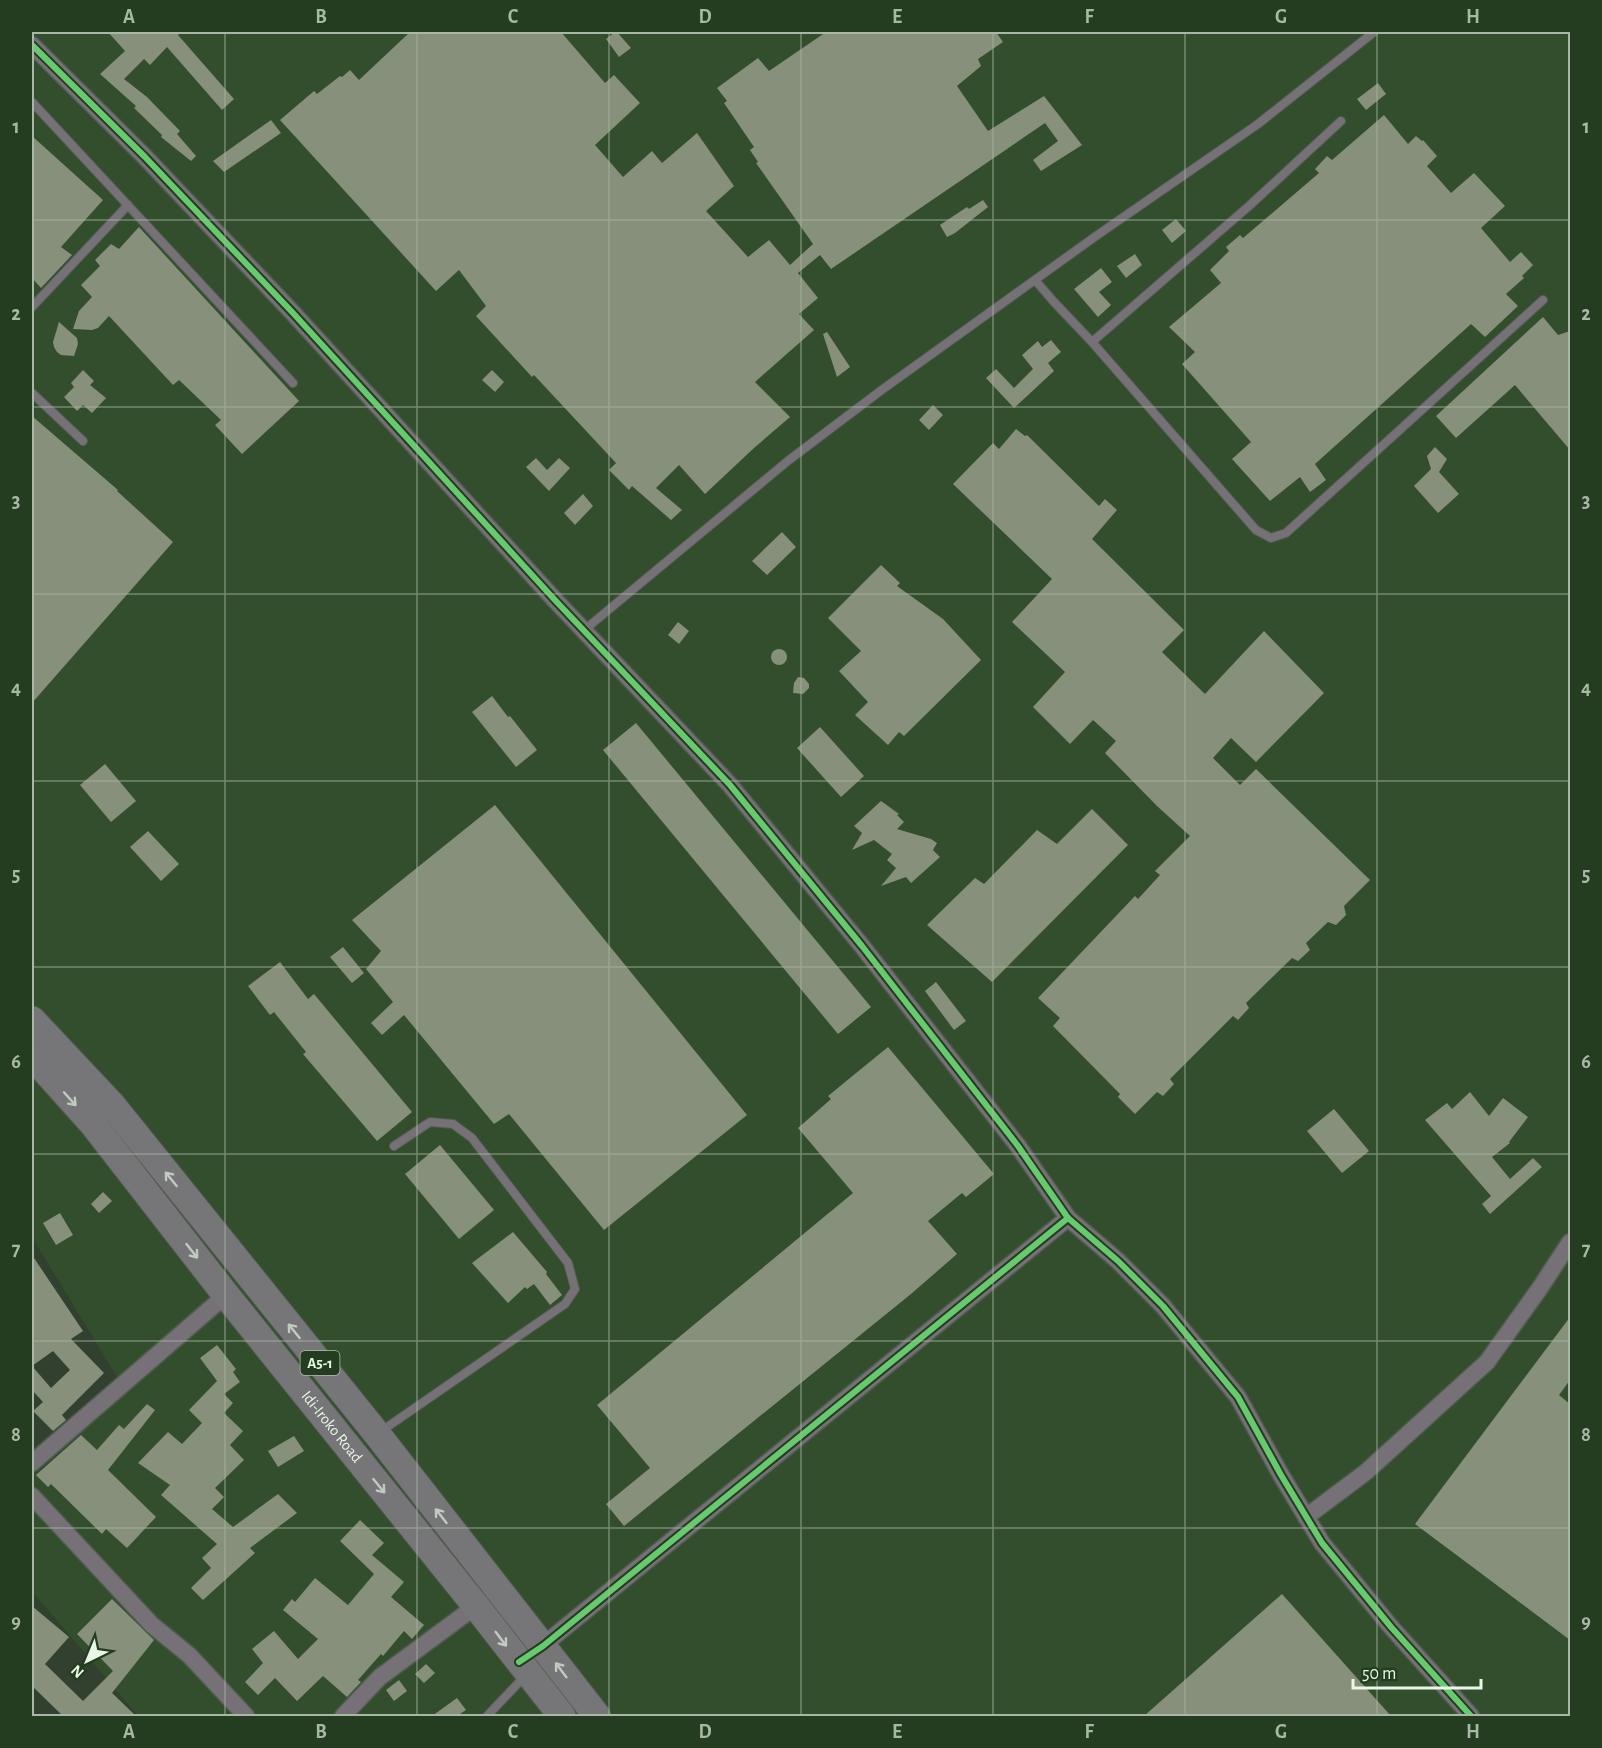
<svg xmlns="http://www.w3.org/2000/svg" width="1602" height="1748" font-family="'Alegreya Sans',sans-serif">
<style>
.built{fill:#324e2d}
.building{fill:#86907a}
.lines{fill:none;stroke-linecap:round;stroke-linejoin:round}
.service-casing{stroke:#505c4f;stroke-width:10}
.minor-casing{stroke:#505c4f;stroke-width:19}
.trunk-casing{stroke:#505c4f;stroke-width:29}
.service{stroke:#767177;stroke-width:8}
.minor{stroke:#767177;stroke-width:16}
.trunk{stroke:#767578;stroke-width:27}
.cycleway-casing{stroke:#243c1f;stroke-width:10}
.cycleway{stroke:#67ca6e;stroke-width:6}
.oneway{stroke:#c1cac0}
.grid{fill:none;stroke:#a9b8a6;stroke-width:1.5;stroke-opacity:0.55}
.labels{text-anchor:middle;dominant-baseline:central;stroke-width:6;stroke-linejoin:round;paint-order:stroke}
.shield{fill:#243c1f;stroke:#aec0aa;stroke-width:1.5}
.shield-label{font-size:15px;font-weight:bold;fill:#e9f8e6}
.street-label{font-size:16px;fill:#e9f8e6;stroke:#243c1f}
.neatline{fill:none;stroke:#a9b8a6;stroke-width:2}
.grid-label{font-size:20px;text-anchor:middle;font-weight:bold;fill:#a9b8a6}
</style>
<rect width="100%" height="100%" fill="#324030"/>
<!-- built -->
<path class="built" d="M32,32H1570V1716H138L38,1598L32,1593V1461L73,1429L117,1377L32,1237Z"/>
<!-- building -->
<g class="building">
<path d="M108,32H181L178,35L234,99L222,110L167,47L150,65L144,59L124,79L147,97L180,131L177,134L196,156L191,161L161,137L162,135L134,108L136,106L100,74L125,51Z"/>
<path d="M410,32H561L605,83L614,75L640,103L595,145L623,177L652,151L662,163L697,133L734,186L706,211L748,257L769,240L790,265L813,244L756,163L758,162L750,150L754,147L724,103L727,101L717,88L758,58L769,71L826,32H996L1003,42L978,59L981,66L957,86L988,131L1044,96L1082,145L1041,171L1033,160L1058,141L1045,123L831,269L820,255L798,273L818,298L799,314L814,330L755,382L790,417L754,448L705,494L679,465L656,488L682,510L671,520L632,486L629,490L609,470L616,463L534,375L532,377L476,316L486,306L459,270L436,291L280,120L314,91L317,94L340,76L342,77L350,70L359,80Z"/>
<path d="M615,32H617L631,48L619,57L606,39Z"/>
<path d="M1378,83L1386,94L1366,110L1357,99Z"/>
<path d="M1384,115L1408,144L1416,136L1422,141L1423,140L1437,156L1427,166L1451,193L1474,173L1505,206L1481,228L1510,262L1521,252L1533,265L1522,276L1524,278L1506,294L1518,306L1485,337L1471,324L1315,464L1326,480L1310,492L1300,477L1270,501L1232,459L1251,442L1182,364L1195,352L1169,327L1221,283L1210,270L1229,251L1226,247L1240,235L1243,238L1319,173L1315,169L1327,156L1332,160Z"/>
<path d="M271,120L281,133L224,172L213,161Z"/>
<path d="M32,136L103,200L61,247L72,255L41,288L32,278Z"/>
<path d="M983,200L988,207L955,233L947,237L940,225L967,207L969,209Z"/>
<path d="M1176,219L1186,231L1172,243L1162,230Z"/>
<path d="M139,227L299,401L242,454L215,425L221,420L179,380L173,385L109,316L98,328L92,330L73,329L79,311L92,297L81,285L100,266L95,260L111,244L119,249Z"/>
<path d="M1135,254L1142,265L1126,278L1117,266Z"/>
<path d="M1101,268L1112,282L1099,292L1111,305L1098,317L1074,289Z"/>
<path d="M1543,317L1558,335L1570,331V450L1515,385L1456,438L1436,416Z"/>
<path d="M59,322L77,338L78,344L74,356L61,355L57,352L54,347L53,342Z"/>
<path d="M827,332L850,367L837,377L823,334Z"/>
<path d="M1051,340L1061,352L1048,363L1054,371L1014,408L986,378L996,369L1014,388L1033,369L1022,355L1038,341L1042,347Z"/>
<path d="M83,370L94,381L90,385L106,398L92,413L83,405L77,411L64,397L74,387L71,383Z"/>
<path d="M492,370L504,382L495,392L482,380Z"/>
<path d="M933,405L943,415L929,430L919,420Z"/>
<path d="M32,416L118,490L117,491L173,542L32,703Z"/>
<path d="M1016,429L1025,436L1027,435L1099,506L1105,499L1117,510L1092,539L1184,630L1162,652L1205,694L1264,631L1324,693L1256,762L1231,738L1213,758L1240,785L1256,769L1370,880L1344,906L1346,915L1336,925L1328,922L1306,943L1310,950L1298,961L1292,958L1246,1003L1249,1008L1238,1020L1233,1016L1170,1079L1174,1084L1163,1096L1157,1092L1135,1114L1118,1097L1120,1094L1053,1026L1060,1018L1038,998L1135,896L1138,899L1160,875L1155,871L1190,836L1157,806L1105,753L1116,741L1093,720L1070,744L1033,707L1065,672L1012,622L1052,579L953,484L993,443L999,449Z"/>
<path d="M1435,447L1447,459L1439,472L1459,494L1438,513L1414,486L1431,469L1427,456Z"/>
<path d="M536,458L547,470L559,458L570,468L549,491L526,467Z"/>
<path d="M583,494L593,506L575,525L564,513Z"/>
<path d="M782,532L796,547L767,575L752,561Z"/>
<path d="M881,565L900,583L897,586L943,619L981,660L904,736L899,732L888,745L855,715L868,702L839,671L861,651L828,618Z"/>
<path d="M678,622L689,631L679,644L668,635Z"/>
<circle cx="779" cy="657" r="8"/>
<path d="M798,677L804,678L809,684V688L803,694L793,693L794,683Z"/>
<path d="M492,696L508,717L510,716L537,750L516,767L472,712Z"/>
<path d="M636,723L871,1007L838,1034L603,750Z"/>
<path d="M820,727L864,776L841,797L797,748Z"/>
<path d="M105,764L136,801L111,822L80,785Z"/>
<path d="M881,801L899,814L897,815L904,822L897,829L931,839L937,843L933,850L940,857L911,883L906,877L881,886L896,868L887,860L892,854L874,840L852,850L862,833L854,826Z"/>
<path d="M495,805L747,1115L604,1230L509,1114L494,1124L404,1015L382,1035L371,1023L393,1002L366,969L381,951L352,920Z"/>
<path d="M1092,809L1128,845L992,982L927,925L975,878L984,884L1037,830L1057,844Z"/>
<path d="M148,831L179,864L161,881L130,847Z"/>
<path d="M343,947L364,973L352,983L330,957Z"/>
<path d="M280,962L308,999L314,994L412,1112L377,1141L303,1054L306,1052L274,1012L270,1015L248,986Z"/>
<path d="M936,982L966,1021L954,1030L925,991Z"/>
<path d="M888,1047L994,1174L966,1197L962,1193L928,1221L957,1254L911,1294L624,1526L606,1504L650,1468L597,1405L853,1193L798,1128L831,1099L828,1096Z"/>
<path d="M1470,1092L1489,1116L1503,1098L1528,1117L1509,1142L1510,1143L1492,1157L1510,1179L1533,1158L1542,1167L1490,1214L1482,1204L1491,1196L1425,1120L1447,1103L1452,1109Z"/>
<path d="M1334,1109L1369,1151L1342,1173L1307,1131Z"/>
<path d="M440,1145L494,1210L459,1239L405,1174Z"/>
<path d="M103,1192L112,1201L99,1213L91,1204Z"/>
<path d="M60,1213L73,1235L56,1245L43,1223Z"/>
<path d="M513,1232L547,1272L546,1274L562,1295L550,1305L534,1284L527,1289L525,1287L508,1303L472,1263Z"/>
<path d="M32,1255L83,1331L71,1339L104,1373L62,1415L66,1420L53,1431L33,1411L43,1402L32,1390V1366L51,1388L70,1370L53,1351L32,1366Z"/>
<path d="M1570,1317V1380L1559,1395L1570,1404V1640L1415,1524Z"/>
<path d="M217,1345L236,1369L233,1372L240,1382L224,1394L233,1403L224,1413L243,1431L230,1445L244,1460L215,1488L224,1497L212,1509L233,1527L278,1494L297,1513L250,1548L255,1553L203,1600L191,1588L211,1568L202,1558L217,1544L161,1495L170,1485L138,1463L168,1432L182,1444L202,1423L189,1410L217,1381L200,1358Z"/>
<path d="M147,1404L155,1410L108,1470L156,1517L127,1548L106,1529L102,1534L51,1484L48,1487L36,1475L81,1435L97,1450L119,1425L124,1429Z"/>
<path d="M294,1436L304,1451L278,1467L268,1451Z"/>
<path d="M360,1520L384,1543L372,1555L404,1582L391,1597L424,1625L412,1639L404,1631L383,1656L381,1654L358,1680L361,1682L347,1697L323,1676L297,1701L275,1678L258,1695L245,1682L263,1663L252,1649L274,1631L298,1659L318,1639L283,1610L292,1599L295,1602L315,1578L348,1605L374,1574L340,1541Z"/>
<path d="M1282,1594L1391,1716H1144Z"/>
<path d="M112,1599L154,1640L112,1693L136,1716H63L32,1686V1606L69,1637L45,1664L83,1701L113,1671L77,1634Z"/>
<path d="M426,1664L435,1673L424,1683L415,1674Z"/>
<path d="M399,1680L407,1691L394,1701L386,1690Z"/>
<path d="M457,1698L466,1710L457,1716H432Z"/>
</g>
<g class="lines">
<defs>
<g id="service">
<path d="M32,102L293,383"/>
<path d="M1035,280L1054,302L1092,342L1256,530L1271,538L1286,533L1543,300"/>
<path d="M32,307L128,205"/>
<path d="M1092,342L1249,206L1341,121"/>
<path d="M32,393L83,441"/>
<path d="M583,631L789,460L883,389L1096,236L1258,124L1374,32"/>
<path d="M380,1432L565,1304L575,1289L568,1263L472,1138L453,1124L430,1122L394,1146"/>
<path d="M487,1716L525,1676"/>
</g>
<g id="minor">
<path d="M32,45L145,157L293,313L554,599L730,785L862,946L1018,1146L1068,1218L1118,1261L1163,1306L1238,1397L1281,1475L1322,1543L1391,1627L1471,1716"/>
<path d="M32,1463L226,1295"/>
<path d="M32,1496L152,1625L189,1655L246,1716"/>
<path d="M1306,1517L1366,1472L1487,1362L1540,1288L1570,1242"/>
<path d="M536,1651L1068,1218"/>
<path d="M343,1716L380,1677L476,1606"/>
</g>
<g id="trunk">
<path d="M32,1020L112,1105L377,1434L597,1716"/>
<path id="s1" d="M32,1056L93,1124L226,1295L476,1606L562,1716"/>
</g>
</defs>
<!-- service casing -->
<use href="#service" class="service-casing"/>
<!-- minor casing -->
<use href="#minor" class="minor-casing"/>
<!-- trunk casing -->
<use href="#trunk" class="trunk-casing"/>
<!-- service -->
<use href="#service" class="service"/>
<!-- minor -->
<use href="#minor" class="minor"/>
<!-- trunk -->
<use href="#trunk" class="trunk"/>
<defs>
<g id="cycleway">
<path d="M32,45L145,157L293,313L554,599L730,785L862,946L1018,1146L1068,1218L1118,1261L1163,1306L1238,1397L1281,1475L1322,1543L1391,1627L1471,1716"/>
<path d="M519,1662L543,1646L1068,1218"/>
</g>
</defs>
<!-- cycleway casing -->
<use href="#cycleway" class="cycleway-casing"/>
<!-- cycleway -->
<use href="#cycleway" class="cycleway"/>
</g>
<!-- one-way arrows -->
<defs><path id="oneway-shaft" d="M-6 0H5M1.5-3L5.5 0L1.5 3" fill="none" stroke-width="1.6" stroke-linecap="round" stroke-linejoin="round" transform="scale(1.5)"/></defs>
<g class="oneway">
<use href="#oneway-shaft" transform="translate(70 1099) rotate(48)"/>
<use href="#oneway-shaft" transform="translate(171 1179) rotate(-129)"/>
<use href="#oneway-shaft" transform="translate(192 1251) rotate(52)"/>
<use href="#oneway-shaft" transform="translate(294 1331) rotate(-129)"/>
<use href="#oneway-shaft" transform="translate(379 1486) rotate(51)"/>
<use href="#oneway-shaft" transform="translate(441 1516) rotate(-128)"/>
<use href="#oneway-shaft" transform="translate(501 1639) rotate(53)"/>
<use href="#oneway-shaft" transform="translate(561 1670) rotate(-127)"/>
</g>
<!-- grid -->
<path class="grid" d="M225,32V1716M417,32V1716M609,32V1716M801,32V1716M993,32V1716M1185,32V1716M1377,32V1716M32,220H1570M32,407H1570M32,594H1570M32,781H1570M32,967H1570M32,1154H1570M32,1341H1570M32,1528H1570"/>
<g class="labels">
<!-- shield labels -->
<rect class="shield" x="300.5" y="1351" width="39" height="24" rx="4.5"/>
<g class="shield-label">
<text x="320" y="1363">A5-1</text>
</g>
<!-- street labels -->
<g class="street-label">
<text stroke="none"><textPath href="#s1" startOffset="477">Idi-Iroko Road</textPath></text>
</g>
</g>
<!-- border -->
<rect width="1602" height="1748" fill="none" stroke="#243c1f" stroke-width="66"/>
<!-- north arrow -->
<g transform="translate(87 1661) rotate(223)" stroke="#243c1f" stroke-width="4.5" paint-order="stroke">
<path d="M0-4.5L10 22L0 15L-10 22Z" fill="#e9f8e6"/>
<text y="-9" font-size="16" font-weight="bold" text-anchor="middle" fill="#e9f8e6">N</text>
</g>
<!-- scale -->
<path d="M1353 1679v9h128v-9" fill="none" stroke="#e9f8e6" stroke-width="3"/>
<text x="1362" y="1679" font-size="18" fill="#e9f8e6" stroke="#243c1f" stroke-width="4.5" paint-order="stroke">50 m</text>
<rect x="33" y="33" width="1536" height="1682" class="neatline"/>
<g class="grid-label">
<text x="129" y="23">A</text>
<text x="321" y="23">B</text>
<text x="513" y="23">C</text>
<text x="705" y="23">D</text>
<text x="897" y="23">E</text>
<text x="1089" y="23">F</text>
<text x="1281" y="23">G</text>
<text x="1473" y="23">H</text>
<text x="16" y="133">1</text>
<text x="1586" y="133">1</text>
<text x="16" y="320">2</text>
<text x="1586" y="320">2</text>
<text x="16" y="507">3</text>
<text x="1586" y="507">3</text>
<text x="16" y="694">4</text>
<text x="1586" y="694">4</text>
<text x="16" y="881">5</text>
<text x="1586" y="881">5</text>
<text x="16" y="1068">6</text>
<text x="1586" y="1068">6</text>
<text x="16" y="1255">7</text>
<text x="1586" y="1255">7</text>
<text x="16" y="1441">8</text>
<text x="1586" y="1441">8</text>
<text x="16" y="1628">9</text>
<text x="1586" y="1628">9</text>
<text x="129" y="1738">A</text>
<text x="321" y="1738">B</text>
<text x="513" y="1738">C</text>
<text x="705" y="1738">D</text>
<text x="897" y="1738">E</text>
<text x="1089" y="1738">F</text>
<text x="1281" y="1738">G</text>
<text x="1473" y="1738">H</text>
</g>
</svg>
